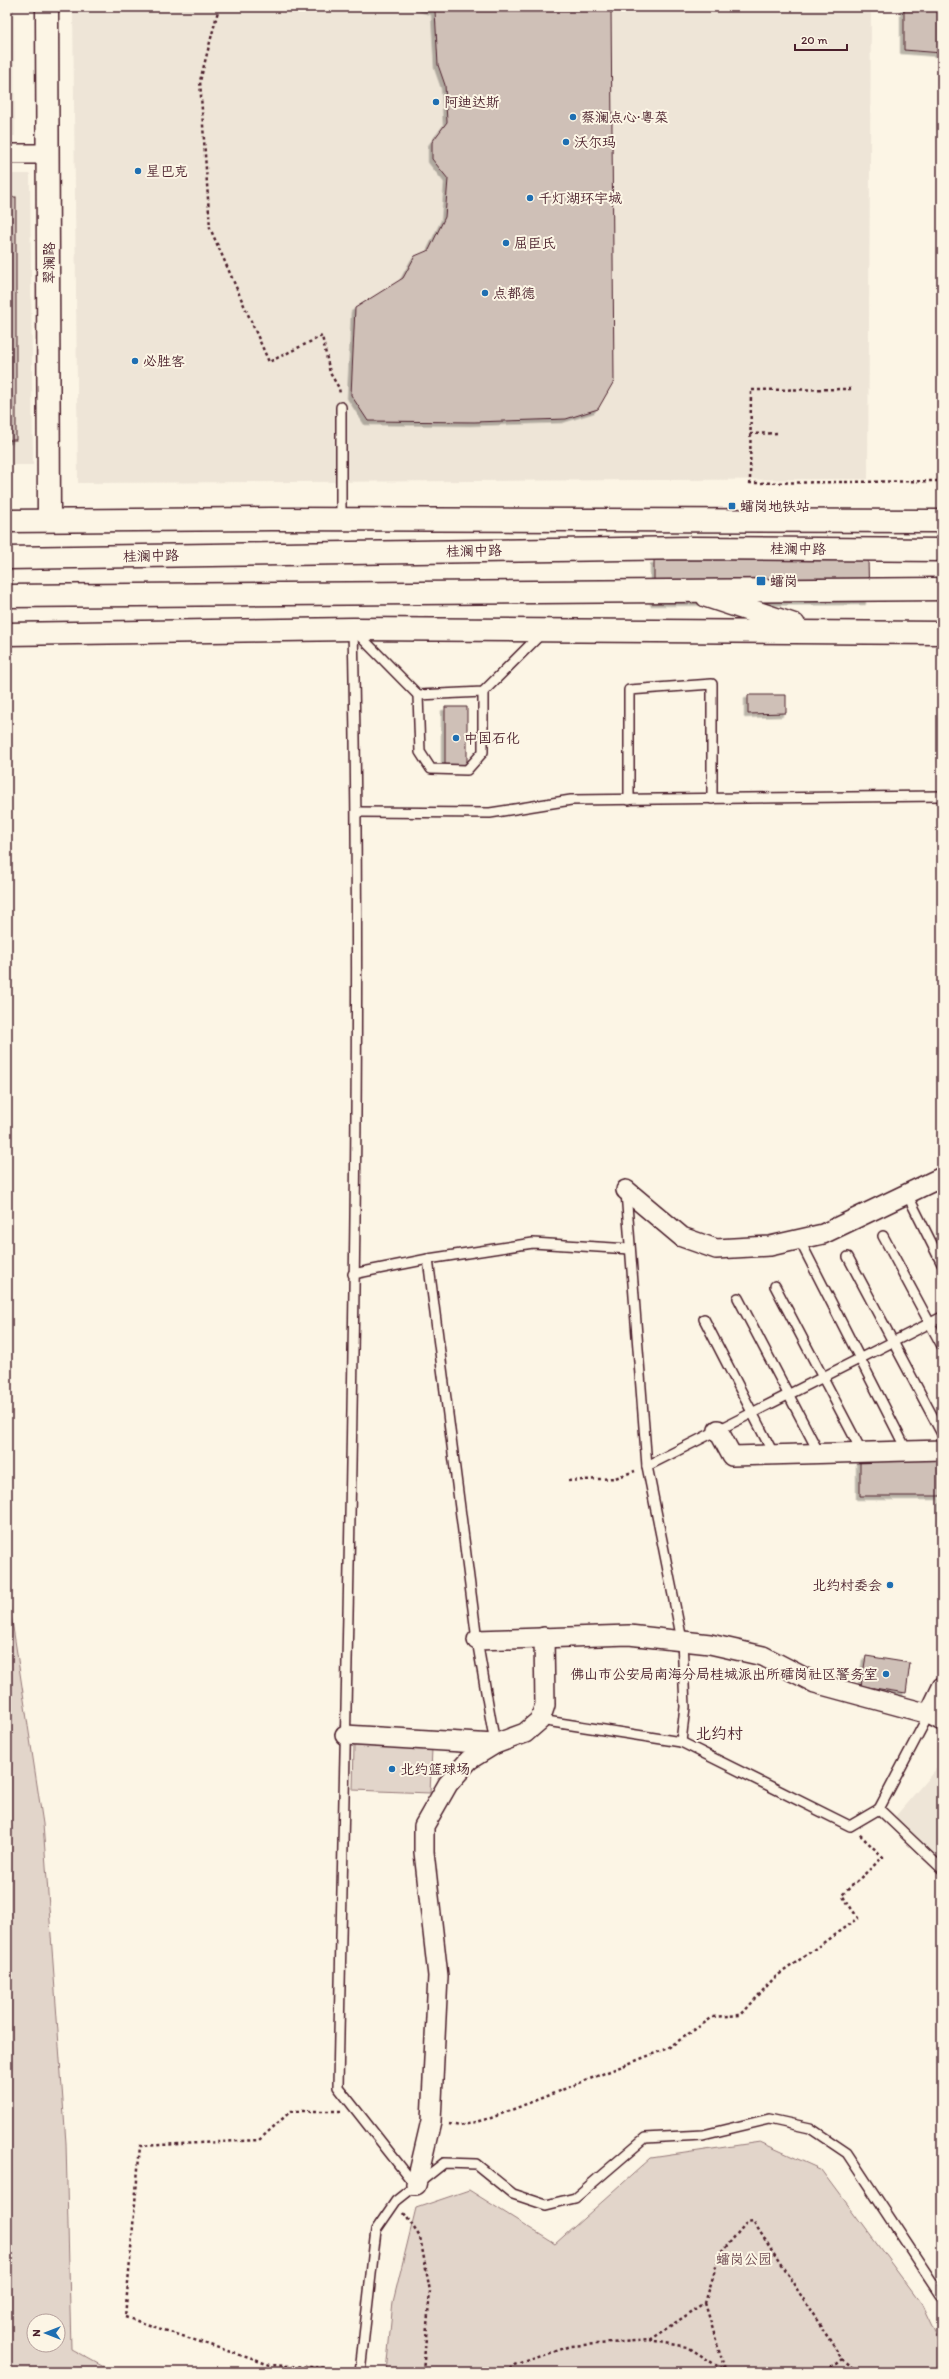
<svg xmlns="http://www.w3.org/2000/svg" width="949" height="2379" font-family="Itim,'LXGW WenKai TC',sans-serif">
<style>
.built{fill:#eee5d7}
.green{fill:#e2d5ca;stroke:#967a7a;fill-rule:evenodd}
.building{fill:#cfc0b7;stroke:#4a1f2b;filter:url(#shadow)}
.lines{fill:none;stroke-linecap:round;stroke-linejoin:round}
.lane-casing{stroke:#4a1f2b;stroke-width:12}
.street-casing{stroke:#4a1f2b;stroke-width:22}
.secondary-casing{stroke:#4a1f2b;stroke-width:25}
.path{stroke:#4a1f2b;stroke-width:2.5;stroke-dasharray:3 3;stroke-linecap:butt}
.lane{stroke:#fcf5e5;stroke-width:9}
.street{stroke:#fcf5e5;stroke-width:19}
.secondary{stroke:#fcf5e5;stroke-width:22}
.poi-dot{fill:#1f6fb2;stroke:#fcf5e5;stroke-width:1.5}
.labels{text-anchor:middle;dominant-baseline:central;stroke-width:4;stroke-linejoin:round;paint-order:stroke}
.poi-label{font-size:14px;fill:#4a1f2b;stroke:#fcf5e5;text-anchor:start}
.street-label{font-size:14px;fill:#4a1f2b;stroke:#fcf5e5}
.park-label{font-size:14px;fill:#704c53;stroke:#fcf5e5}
.quarter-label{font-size:16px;fill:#4a1f2b;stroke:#fcf5e5}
</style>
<defs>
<filter id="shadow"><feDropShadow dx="-3.5" dy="3.5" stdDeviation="0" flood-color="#0004"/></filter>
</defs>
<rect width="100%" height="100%" fill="#fcf5e5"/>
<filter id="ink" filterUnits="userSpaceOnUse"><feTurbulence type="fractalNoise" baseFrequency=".025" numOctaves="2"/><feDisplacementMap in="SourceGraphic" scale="8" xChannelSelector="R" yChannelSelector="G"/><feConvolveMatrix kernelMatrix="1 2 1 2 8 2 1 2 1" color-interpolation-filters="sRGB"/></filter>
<g filter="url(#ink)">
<!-- built -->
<g class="built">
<path d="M7,7H14L15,136H7Z"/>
<path d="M73,7H871L868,479L78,483Z"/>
<path d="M7,174H30L33,465H7Z"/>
<path d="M942,1762V1859L894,1818Z"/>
</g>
<!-- green -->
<g class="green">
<path d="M7,1588L43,1824L66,2143L71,2349L113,2372H7ZM34,2321H58V2345H34Z"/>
<path d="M354,1746L432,1749L430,1793L353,1790Z"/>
<path d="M760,2142L822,2170L922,2305L942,2347V2372H386L393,2302L416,2208L469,2190L555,2244L651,2158Z"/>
</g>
<!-- building -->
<g class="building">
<path d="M419,7H611L614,381L598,409L566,419L474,422L368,421L351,395L355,308L403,278L415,256L429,250L445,217L448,179L432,159V142L447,122L445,85L438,65L435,11Z"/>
<path d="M904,7H942V53L904,50Z"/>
<rect x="7" y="197" width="9" height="243"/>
<path d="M868,559L869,601L654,602V560Z"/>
<path d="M748,695H786V713L748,714Z"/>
<path d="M445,707H467V769L445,770Z"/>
<path d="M860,1456L942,1457V1546V1496H860Z"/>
<path d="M866,1656L910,1663L906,1693L861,1686Z"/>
</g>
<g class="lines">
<defs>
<g id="lane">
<path d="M341,407V519"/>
<path d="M353,629C364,1115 347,1601 338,2087L415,2185"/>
<path d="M356,632L418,695L483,692L542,633"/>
<path d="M418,695L420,752L431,769L467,770L483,752V692"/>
<path d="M629,800V690L712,684V799"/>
<path d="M357,812L490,813L571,800L942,796"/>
<path d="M626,1192L647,1466L682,1640L685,1707L681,1742"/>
<path d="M907,1194L942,1264"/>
<path d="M883,1236L942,1346"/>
<path d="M799,1239L907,1451"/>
<path d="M848,1257L942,1434"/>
<path d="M428,1259L477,1640L495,1744"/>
<path d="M353,1274L428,1259L533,1243L630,1249"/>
<path d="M775,1286L862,1452"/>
<path d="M738,1298L819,1453"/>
<path d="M704,1319L774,1455"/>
<path d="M647,1466L942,1317"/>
<path d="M929,1714L879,1809L942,1869"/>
<path d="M540,1720L681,1742L850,1826L879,1809"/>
<path d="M360,2372L376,2230L396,2201L444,2163L476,2164L513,2194L546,2205L575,2198L645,2138L703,2135L769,2119L810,2128L847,2153L942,2297"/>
</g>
<g id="street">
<path d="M7,154H48"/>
<path d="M626,1190L682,1237L716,1249L770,1246L823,1234L942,1177"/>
<path d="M718,1430L732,1456L942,1450"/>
<path d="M477,1640L629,1635L710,1644L763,1656L815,1683L929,1714L942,1721"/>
<path d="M929,1714L942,1687"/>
<path d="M345,1735L495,1744"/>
<path d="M416,2185L431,2121L438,1976L424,1852V1826L448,1784L469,1760L495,1744L525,1733L540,1720L545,1705L544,1637"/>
</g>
<g id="secondary">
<path d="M47,7L49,520"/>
<path d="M7,521L271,519L942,521"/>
<path d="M7,558L691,548L942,550"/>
<path d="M7,596L942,589"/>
<path d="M707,596L794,625"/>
<path d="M7,634L353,629L942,633"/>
</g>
</defs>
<!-- lane casing -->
<use href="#lane" class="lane-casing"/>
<!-- street casing -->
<use href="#street" class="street-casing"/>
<!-- secondary casing -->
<use href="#secondary" class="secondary-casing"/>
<!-- path -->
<g class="path">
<path d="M219,7L200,81L210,228L269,362L322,336L330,373L339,388L340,394"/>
<path d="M851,389L751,390L750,483L939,481"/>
<path d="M750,434L779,433"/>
<path d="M568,1481L615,1478L635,1471"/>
<path d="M341,2111H291L259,2140L140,2146L125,2317L270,2365L348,2369"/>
<path d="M449,2124L460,2126L491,2118L668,2048L713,2017L741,2015L774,1978L858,1918L842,1895L883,1857L859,1834"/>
<path d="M404,2213L420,2237L430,2291L423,2372"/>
<path d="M705,2303L725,2370"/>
<path d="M649,2340L688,2347L725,2371"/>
<path d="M505,2372L515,2365L571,2346L649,2340L705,2303L720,2254L747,2222L753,2221L842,2359L859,2372"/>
<path d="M826,2372L842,2359"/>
</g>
<!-- lane -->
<use href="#lane" class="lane"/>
<!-- street -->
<use href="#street" class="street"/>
<!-- secondary -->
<use href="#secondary" class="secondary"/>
</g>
</g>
<!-- markers -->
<g class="poi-dot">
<circle cx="436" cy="102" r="4"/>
<circle cx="573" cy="117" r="4"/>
<circle cx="566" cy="142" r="4"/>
<circle cx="138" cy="171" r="4"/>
<circle cx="530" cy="198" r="4"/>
<circle cx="506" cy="243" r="4"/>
<circle cx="485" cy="293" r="4"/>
<circle cx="135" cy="361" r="4"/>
<rect x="728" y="502" width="8" height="8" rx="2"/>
<rect x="756" y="576" width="10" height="10" rx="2"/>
<circle cx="456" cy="738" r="4"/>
<circle cx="890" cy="1585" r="4"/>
<circle cx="886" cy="1674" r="4"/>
<circle cx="392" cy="1769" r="4"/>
</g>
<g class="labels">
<!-- poi labels -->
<g class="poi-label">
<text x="444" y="102">阿迪达斯</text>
<text x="581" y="117">蔡澜点心·粤菜</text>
<text x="574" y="142">沃尔玛</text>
<text x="146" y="171">星巴克</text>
<text x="538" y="198">千灯湖环宇城</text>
<text x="514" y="243">屈臣氏</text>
<text x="493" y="293">点都德</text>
<text x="143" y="361">必胜客</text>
<text x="740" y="506">𧒽岗地铁站</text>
<text x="770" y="581">𧒽岗</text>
<text x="464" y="738">中国石化</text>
<text x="882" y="1585" text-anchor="end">北约村委会</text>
<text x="878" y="1674" text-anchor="end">佛山市公安局南海分局桂城派出所礌岗社区警务室</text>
<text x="400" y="1769">北约篮球场</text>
</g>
<!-- street labels -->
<g class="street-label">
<text transform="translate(49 263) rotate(-90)">翠澜路</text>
<text transform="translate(798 549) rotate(1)">桂澜中路</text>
<text transform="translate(474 551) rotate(-1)">桂澜中路</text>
<text transform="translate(151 556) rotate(-1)">桂澜中路</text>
</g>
<!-- park labels -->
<g class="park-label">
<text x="744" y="2259">𧒽岗公园</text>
</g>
<!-- quarter labels -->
<g class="quarter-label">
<text x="719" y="1733">北约村</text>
</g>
</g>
<!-- margin -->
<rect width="949" height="2379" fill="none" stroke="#fcf5e5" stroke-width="24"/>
<rect x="12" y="12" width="925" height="2355" fill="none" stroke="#4a1f2b" stroke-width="1.5" filter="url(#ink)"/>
<!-- north arrow -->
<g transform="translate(46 2333) rotate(270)"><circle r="19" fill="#fcf5e5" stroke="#b59f9b"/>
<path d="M0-3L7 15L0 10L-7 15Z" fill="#1f6fb2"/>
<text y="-6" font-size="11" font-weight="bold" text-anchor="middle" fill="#4a1f2b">N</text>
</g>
<!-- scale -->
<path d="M795 44v6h52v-6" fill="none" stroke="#4a1f2b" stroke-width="2"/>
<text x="801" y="44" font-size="12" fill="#4a1f2b" stroke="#fcf5e5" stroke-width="3" paint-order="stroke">20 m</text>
</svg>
